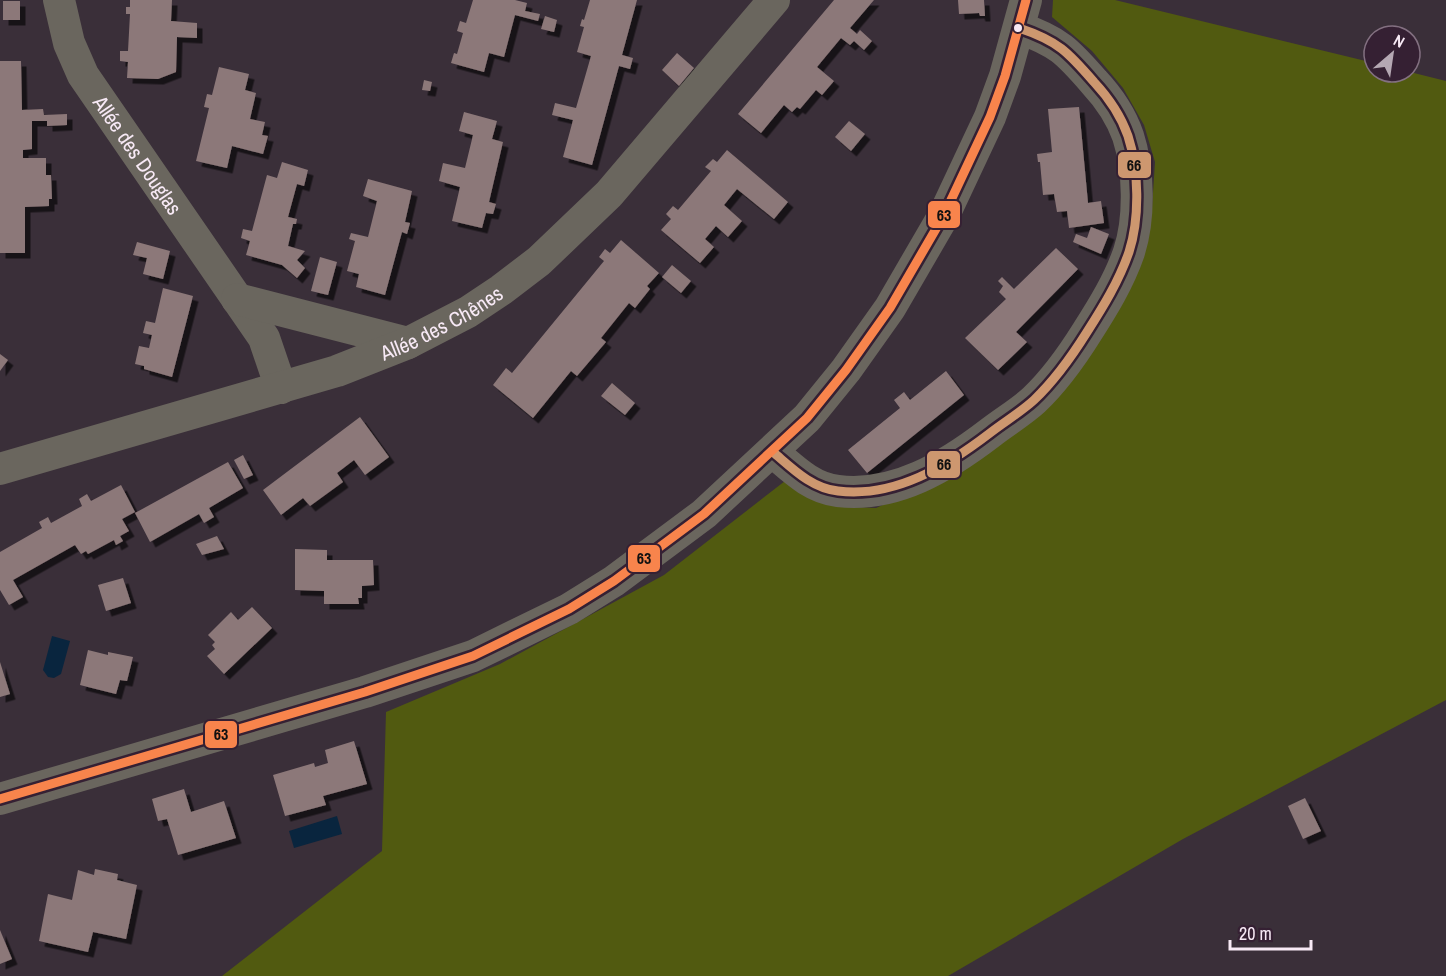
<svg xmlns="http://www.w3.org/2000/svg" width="1446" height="976" font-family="'Archivo Narrow',sans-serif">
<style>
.forest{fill:#515a10}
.water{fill:#09253e}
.building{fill:#8c7879;filter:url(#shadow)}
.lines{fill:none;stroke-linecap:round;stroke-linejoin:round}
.street{stroke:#6a665e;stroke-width:32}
.bus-1-casing{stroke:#352033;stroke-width:14}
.bus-2-casing{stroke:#352033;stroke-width:14}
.bus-1{stroke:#cd976f;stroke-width:9}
.bus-2{stroke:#f8844c;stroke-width:9}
.bus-dot{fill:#f7e9f5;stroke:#352033;stroke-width:2}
.labels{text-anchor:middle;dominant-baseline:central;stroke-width:6;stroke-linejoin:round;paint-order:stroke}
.street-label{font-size:21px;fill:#f7e9f5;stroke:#352033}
.line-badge{stroke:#352033;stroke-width:2}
.pale-badge-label{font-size:16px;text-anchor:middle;font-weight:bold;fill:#111}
</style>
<defs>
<filter id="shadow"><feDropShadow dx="5.5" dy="5.5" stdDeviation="0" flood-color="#0009"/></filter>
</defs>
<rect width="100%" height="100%" fill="#3a2f39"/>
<!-- forest -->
<path class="forest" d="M1053,0H1115L1374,63V72H1410L1446,81V700L1183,839L948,976H222L382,851L386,712L500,664L664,575L785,481L854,507L876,508L916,490L1014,433L1135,271L1152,208L1155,162L1144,125L1123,88L1092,51L1052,17Z"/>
<!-- water -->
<g class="water">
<path d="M52,636L70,641L61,674L54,678L48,677L43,670Z"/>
<path d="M337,816L342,834L294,848L289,831Z"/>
</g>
<!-- building -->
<g class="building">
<path d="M130,0H172L171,21L197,23V38L177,37L176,72L158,79L127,78L128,62L120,61V51H128L130,14H126V7H130Z"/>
<path d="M473,0H515L527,3L525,11L540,14L538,21L515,15L504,57L489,53L484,72L451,63L454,53L457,54L463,33L457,31L460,21L466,23Z"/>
<path d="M590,0H637L622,55L633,58L630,69L619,66L592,165L563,157L573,120L552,115L555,103L576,108L591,56L577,52L584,27L580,26L582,19L584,20Z"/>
<path d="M834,0H874L850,28L857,34L860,30L872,41L864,50L854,41L850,45L841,38L817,67L834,81L822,95L816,90L800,109L797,107L792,112L784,105L761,133L738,114Z"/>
<path d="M958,0H984L985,16H980L979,13L959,14Z"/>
<rect x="3" y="1" width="17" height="19"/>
<path d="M545,16L557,20L554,32L541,29Z"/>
<path d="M677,53L694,68L679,86L662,70Z"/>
<path d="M0,61H21L22,110L43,109L44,115L67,114V125L47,126V121H32V149L23,150V158H46V175H51L52,199H49V206L25,207V253H0Z"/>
<path d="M219,67L249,74L245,90L256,93L250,119L265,122L262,135L268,136L263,154L232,146L227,168L196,161L209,108L204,107L207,94L212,95Z"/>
<path d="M424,80L432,82L430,91L422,90Z"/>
<path d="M1079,107L1088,203L1101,201L1104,223L1069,228L1067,211L1057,212L1054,194L1043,195L1040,162H1038L1037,154L1052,152L1048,109Z"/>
<path d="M464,112L497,121L492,139L503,142L489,202L496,204L493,214L486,213L482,228L452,221L460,187L439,181L443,163L465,168L473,135L459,131Z"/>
<path d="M849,121L865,134L851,151L835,137Z"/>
<path d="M727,150L788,202L774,219L737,189L724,205L742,221L728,237L716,226L705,239L714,247L700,263L661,230L671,219L666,214L673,206L678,210L711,171L705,167L713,159L717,162Z"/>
<path d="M282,162L308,170L304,186L297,184L288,217L297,219L296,224H293L288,246L305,251L297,260L305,268L297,278L282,265L246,255L250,241L241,238L243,229L252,231L267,175L277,178Z"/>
<path d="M368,179L412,191L405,222L410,223L407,234L402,232L385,295L356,287L359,274L347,271L355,241L349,239L351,233L368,237L377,201L363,196Z"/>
<path d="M1091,227L1109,234L1101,254L1073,242L1076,234L1087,238Z"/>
<path d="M621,240L659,273L647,286L650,289L635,308L629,303L601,338L606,342L577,376L571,371L533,418L493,385L506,368L512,373L604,261L599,257L605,249L610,253Z"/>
<path d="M137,242L170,251L163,279L143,274L147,258L133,255Z"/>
<path d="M1056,248L1078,269L1016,332L1027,342L998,370L965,338L1006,299L999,292L1003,286L998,281L1002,277L1014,289Z"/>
<path d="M320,257L337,262L328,295L311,291Z"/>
<path d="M672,265L691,281L681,293L662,277Z"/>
<path d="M163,288L193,296L172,377L144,369V366L135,364L139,346L149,348L152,335L143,333L146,321L155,323Z"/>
<path d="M0,354L8,360L0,371Z"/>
<path d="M946,371L964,395L867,473L848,450L900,408L894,400L904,392L910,400Z"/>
<path d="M612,383L635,403L625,415L601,396Z"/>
<path d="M360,417L389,457L365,475L354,460L337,473L343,482L310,506L303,498L281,515L263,490Z"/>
<path d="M243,455L253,475L244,479L234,460Z"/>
<path d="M228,462L243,488L209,508L214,517L204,523L199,514L150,542L135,513Z"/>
<path d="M121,485L135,512L122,519L129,531L120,536L123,541L116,545L114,540L88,554L86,551L81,554L75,545L13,580L23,597L9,605L0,590V552L42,528L39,522L48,517L51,523L82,506L79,499L87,494L91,501Z"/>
<path d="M217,536L224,549L202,555L196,544Z"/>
<path d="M295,549L327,550V560H373L374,585L362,586V598H358L359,604H324V591L295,590Z"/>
<path d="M123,578L131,603L106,611L98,585Z"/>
<path d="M252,607L272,628L224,674L207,656L215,649L212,645L215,642L208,635L231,612L238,620Z"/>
<path d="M88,650L108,655V652L133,657L127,681L120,680L116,694L80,685Z"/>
<path d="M0,662L10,694L0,697Z"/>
<path d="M354,741L367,784L323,796L326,805L285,816L273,775L314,763L315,767L328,763L325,750Z"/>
<path d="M184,789L191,812L224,801L236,838L178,855L167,819L158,821L152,799Z"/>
<path d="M1305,798L1321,831L1303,839L1288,806Z"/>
<path d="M95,869L118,874L117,880L137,885L126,939L93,932L88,952L39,941L48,894L72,900L78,870L94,875Z"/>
<path d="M0,930L12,959L0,964Z"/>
</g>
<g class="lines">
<!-- street -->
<g class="street">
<path id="s1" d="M59,0L69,43L83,75L264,338L281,388"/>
<path d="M237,299L408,343"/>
<path d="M773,452C792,468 811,488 838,491C895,498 947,466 990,433C1004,422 1021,412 1034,400C1054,381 1072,356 1087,332C1103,307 1119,281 1129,252C1140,218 1139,170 1128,136C1121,116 1108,97 1094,82C1068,52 1058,41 1019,28"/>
<path id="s2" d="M0,469L337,371L408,343L468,312L501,290L539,261L609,194L774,0"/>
<path d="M0,799L365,692L473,656L569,609L614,581L704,514L807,418L846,370L890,308L944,215L990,117L1005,76L1026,0"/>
</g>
<defs>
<path id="bus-1" d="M773,452C792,468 811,488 838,491C895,498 947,466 990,433C1004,422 1021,412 1034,400C1054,381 1072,356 1087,332C1103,307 1119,281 1129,252C1140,218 1139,170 1128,136C1121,116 1108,97 1094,82C1068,52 1058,41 1019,28"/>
<path id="bus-2" d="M0,799L365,692L473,656L569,609L614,581L704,514L807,418L846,370L890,308L944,215L990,117L1005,76L1026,0"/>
</defs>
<!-- bus-1 casing -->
<use href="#bus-1" class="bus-1-casing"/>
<!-- bus-2 casing -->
<use href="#bus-2" class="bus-2-casing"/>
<!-- bus-1 -->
<use href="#bus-1" class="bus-1"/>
<!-- bus-2 -->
<use href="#bus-2" class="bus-2"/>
</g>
<!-- markers -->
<circle class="bus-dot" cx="1018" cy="28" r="5"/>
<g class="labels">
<!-- street labels -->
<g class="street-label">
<text stroke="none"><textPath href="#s1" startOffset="176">Allée des Douglas</textPath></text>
<text stroke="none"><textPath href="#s2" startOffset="466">Allée des Chênes</textPath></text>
</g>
</g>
<g class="line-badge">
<rect x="1117" y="151" width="35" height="28" rx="6" fill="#cd976f"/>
<rect x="927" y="200" width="34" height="29" rx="6" fill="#f8844c"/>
<rect x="926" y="450" width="35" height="29" rx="6" fill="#cd976f"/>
<rect x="627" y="544" width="34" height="29" rx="6" fill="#f8844c"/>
<rect x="204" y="720" width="34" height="29" rx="6" fill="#f8844c"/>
</g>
<g class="pale-badge-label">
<text x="1134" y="171">66</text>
<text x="944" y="221">63</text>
<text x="944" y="470">66</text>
<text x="644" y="564">63</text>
<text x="221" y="740">63</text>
</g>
<!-- north arrow -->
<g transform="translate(1392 54) rotate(29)"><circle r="28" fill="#352033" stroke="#837081" stroke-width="1.5"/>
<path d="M0-4.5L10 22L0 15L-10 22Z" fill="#b5a8b3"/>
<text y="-9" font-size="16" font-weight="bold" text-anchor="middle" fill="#f7e9f5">N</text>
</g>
<!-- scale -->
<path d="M1230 940v9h81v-9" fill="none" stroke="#f7e9f5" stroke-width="3"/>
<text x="1239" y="940" font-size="18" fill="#f7e9f5" stroke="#352033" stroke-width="4.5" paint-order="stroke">20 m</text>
</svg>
